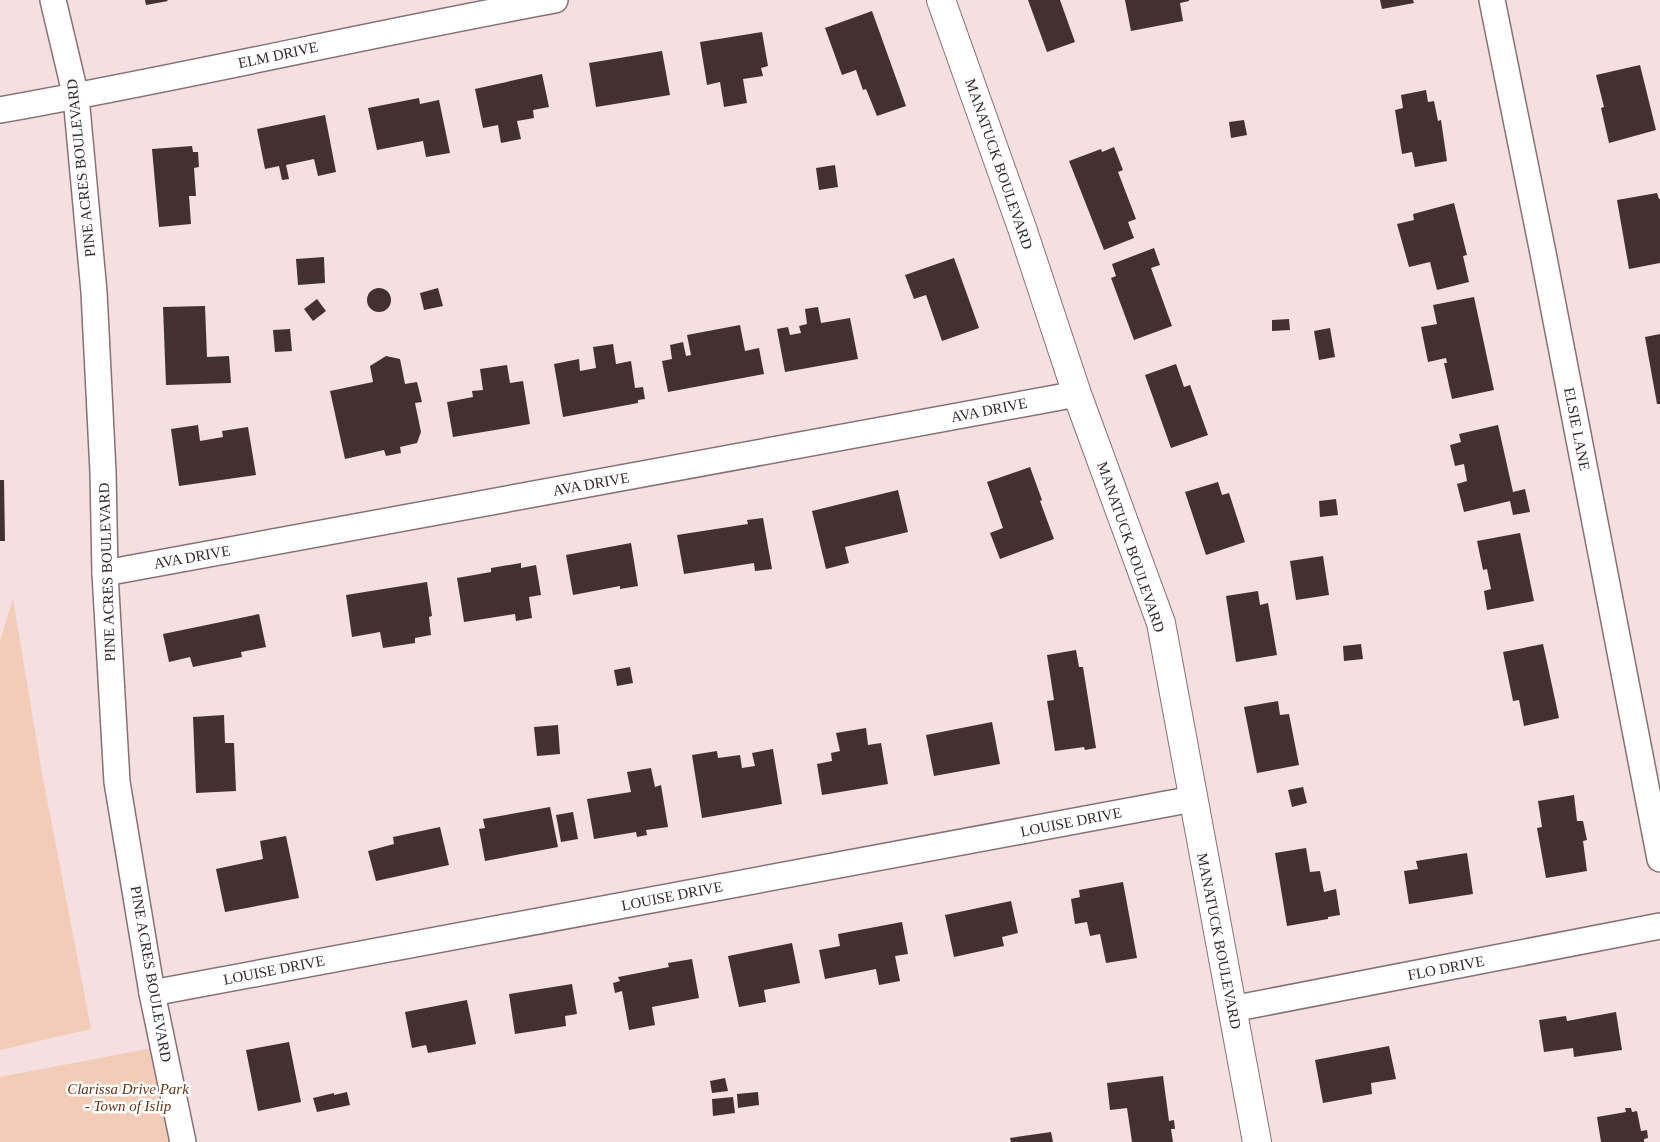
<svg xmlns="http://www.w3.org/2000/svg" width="1660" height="1142" font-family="Georgia,serif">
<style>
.green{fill:#f2ccb6}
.building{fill:#42312e}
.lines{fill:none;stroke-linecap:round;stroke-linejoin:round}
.minor-casing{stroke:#867275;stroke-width:28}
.tertiary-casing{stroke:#867275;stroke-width:30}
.minor{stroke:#fff;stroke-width:25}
.tertiary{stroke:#fff;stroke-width:28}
.labels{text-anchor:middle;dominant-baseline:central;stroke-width:5;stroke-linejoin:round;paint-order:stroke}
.street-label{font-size:15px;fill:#332a2b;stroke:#fff}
.park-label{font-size:15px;font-style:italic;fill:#653515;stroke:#fff}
</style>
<rect width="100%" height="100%" fill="#f5dfe1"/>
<!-- green -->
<g class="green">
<path d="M13,599L42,773L91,1029L0,1050V641Z"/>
<path d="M163,1046L183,1142H0V1077Z"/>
</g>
<!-- building -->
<g class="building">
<path d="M145,0H167L168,1L146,5Z"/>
<path d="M1028,0H1060L1075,42L1047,52Z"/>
<path d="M1125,0H1189V1L1180,3L1183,21L1131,31Z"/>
<path d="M1380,0H1413L1414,3L1382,9Z"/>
<path d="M872,11L906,106L877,116L866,89L863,90L856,70L842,75L825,28Z"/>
<path d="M762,32L768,66L761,68L763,76L743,79L747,103L724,107L720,82L707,85L700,42Z"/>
<path d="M662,51L670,95L596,107L589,63Z"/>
<path d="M1640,65L1656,130L1609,143L1601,108L1604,107L1596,75Z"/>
<path d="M542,74L549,107L533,110L534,118L517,121L521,139L501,143L498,125L483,128L475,89Z"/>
<path d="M1426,90L1428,102L1434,101L1438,121L1441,120L1447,161L1415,167L1412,152L1402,154L1395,110L1403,108L1401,95Z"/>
<path d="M419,98L420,104L439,100L450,153L426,157L423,141L377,150L368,108Z"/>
<path d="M325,115L336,172L318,176L314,159L286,165L289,179L282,180L279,166L265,169L257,129Z"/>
<path d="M1244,120L1247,135L1231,138L1229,122Z"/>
<path d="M192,146L193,152H198L199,167L194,168L196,196H189L191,224L159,227L152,149Z"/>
<path d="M1114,147L1123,170L1118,172L1136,219L1128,222L1134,238L1104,250L1069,161L1101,149L1102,152Z"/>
<path d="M835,165L838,187L819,190L816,168Z"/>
<path d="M1657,193L1659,199H1660V263L1629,269L1617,200Z"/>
<path d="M1454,203L1467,255L1463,256L1469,282L1437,290L1430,262L1409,267L1397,224L1414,220L1413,214Z"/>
<path d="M1154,248L1160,265L1151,268L1172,326L1134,340L1111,278L1116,276L1112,264Z"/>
<path d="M324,257L325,283L298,285L296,259Z"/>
<path d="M954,258L979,328L942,341L926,295L914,299L905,275Z"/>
<circle cx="379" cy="300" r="12"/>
<path d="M438,288L443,306L424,310L420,293Z"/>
<path d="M1474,297L1494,390L1452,399L1444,363H1447L1446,358L1428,362L1421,327L1437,324L1433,305Z"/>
<path d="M317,299L326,311L313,321L304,309Z"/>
<path d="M205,306L207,357L229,356L231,383L166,385L163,307Z"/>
<path d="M818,307L821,323L850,318L858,359L785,372L777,329L788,327L790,335L801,333L799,326L807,324L805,309Z"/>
<path d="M1289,319L1290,330L1272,331V320Z"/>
<path d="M740,325L745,351L759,348L764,374L668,392L662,361L672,359L670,345L683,342L686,356L691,355L687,335Z"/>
<path d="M1330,328L1335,357L1319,360L1314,331Z"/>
<path d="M290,329L292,351L275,352L273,330Z"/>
<path d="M1660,334V404H1657L1645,337Z"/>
<path d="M613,344L616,364L631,361L635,388L643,387L645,399L638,400V403L563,417L554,364L579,359L580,371L596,368L593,347Z"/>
<path d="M386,356L400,359L405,384L417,382L422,402L415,403L421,432L417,443L400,447L401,453L386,456L384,450L345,459L330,391L373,382L370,366Z"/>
<path d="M1176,364L1184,387L1190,385L1208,435L1171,448L1145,375Z"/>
<path d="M507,365L510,383L523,381L530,424L453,437L447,402L473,397L472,391L483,390L480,369Z"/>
<path d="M198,425L200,441L223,437L222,431L248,427L256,475L179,486L171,429Z"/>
<path d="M1498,425L1513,492L1525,489L1530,512L1513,515L1510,501L1464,512L1457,484L1467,481L1464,464L1455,466L1450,445L1461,442L1459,434Z"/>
<path d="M1030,467L1042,500L1040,501L1054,539L1000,559L990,533L1003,528L987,482Z"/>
<path d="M0,480H4L5,541H0Z"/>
<path d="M1218,482L1222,495L1229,493L1245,542L1206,555L1185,492Z"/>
<path d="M898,490L908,532L845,547L849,563L826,569L812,511Z"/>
<path d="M1336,499L1338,515L1320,517L1319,501Z"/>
<path d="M763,518L772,569L755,571L754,563L684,574L677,535L748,524L747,520Z"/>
<path d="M1520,533L1534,601L1487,610L1484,591L1491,589L1487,569L1483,570L1477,541Z"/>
<path d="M631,543L638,586L620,589V586L573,595L566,555Z"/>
<path d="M1323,556L1329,595L1296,600L1290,561Z"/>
<path d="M521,563V568L536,565L541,595L529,597L532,618L516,621L515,614L464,622L457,578L491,572V568Z"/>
<path d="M427,582L432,616L429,617L431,635L415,638V643L383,648L380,632L352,637L346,595Z"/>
<path d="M1258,591L1260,605L1268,603L1277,655L1236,662L1226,596Z"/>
<path d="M259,614L266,647L241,652L242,657L193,667L190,657L169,662L163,634Z"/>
<path d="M1361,644L1363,659L1344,661L1343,646Z"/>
<path d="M1543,644L1559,718L1524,726L1519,700L1513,701L1503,652Z"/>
<path d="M1076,650L1079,667H1083L1096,748L1085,750L1084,747L1055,751L1047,701L1054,700L1047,655Z"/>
<path d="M630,667L633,683L617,686L614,670Z"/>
<path d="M1278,701L1280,715L1289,714L1299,765L1257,773L1244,707Z"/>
<path d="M224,715L225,743H234L236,791L196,793L193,717Z"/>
<path d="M992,722L1000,764L934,776L926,735Z"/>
<path d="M558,725L560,754L537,756L534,727Z"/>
<path d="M866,728L868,745L881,743L888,784L822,795L817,764L832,761L831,753L840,751L836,733Z"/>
<path d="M773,749L782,804L702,818L692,755L717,751L718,758L740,755L742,768L755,766L752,753Z"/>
<path d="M651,768L655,787L661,785L668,827L646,830L647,835L637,837L636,832L594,839L587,799L631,792L627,772Z"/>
<path d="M1303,787L1307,803L1292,807L1288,790Z"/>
<path d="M1574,795L1577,821H1583L1587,840L1583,841L1587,871L1546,878L1537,828L1542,827L1538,801Z"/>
<path d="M550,807L558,847L485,861L479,829L485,828L483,819Z"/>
<path d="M573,812L578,839L561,842L556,815Z"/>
<path d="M440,827L449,865L376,881L368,851L394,844L393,837Z"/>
<path d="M286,836L299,898L225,912L216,869L263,859L260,841Z"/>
<path d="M1306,848L1310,872L1320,871L1324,892L1336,889L1340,915L1328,917V919L1287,926L1275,853Z"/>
<path d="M1467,853L1473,894L1409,904L1404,871L1418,869L1416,861Z"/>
<path d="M1123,882L1137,958L1106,963L1100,934L1090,936L1087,922L1075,924L1071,899L1080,897L1079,890Z"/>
<path d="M1011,901L1018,933L1002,937L1004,946L954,957L945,915Z"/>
<path d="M902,922L908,954L895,956L900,981L879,985L876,969L825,979L819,950L840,946L838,934Z"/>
<path d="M792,943L800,983L764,990L766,1002L739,1007L728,956Z"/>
<path d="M692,959L699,998L652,1007L655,1025L629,1030L622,991L615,993L613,983L620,981L618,977L669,967L668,963Z"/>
<path d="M572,984L577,1014L565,1016L566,1026L515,1034L509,994Z"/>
<path d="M467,1000L476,1044L428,1053L426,1045L412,1048L405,1012Z"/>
<path d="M1616,1012L1622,1050L1574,1057L1573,1048L1544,1052L1539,1020L1566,1016L1567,1021Z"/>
<path d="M289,1042L301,1102L258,1111L246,1050Z"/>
<path d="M1389,1046L1396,1079L1371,1083L1372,1094L1323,1103L1315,1060Z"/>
<path d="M1163,1076L1169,1121L1174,1120L1175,1129H1171L1173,1142H1132L1127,1108L1110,1110L1107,1083Z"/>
<path d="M725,1078L728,1091L712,1093L710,1081Z"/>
<path d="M347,1092L350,1105L317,1112L313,1098L334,1093V1095Z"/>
<path d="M758,1092L759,1105L738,1108L737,1094Z"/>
<path d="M733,1097L735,1113L713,1116L712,1099Z"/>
<path d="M1625,1108H1631L1632,1112L1637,1111L1641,1131L1647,1130L1648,1138L1644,1139V1142H1601L1597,1117L1626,1112Z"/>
<path d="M1051,1132L1053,1142H1011L1010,1138Z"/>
</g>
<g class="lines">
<defs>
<g id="minor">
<path d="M53,0L76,97L94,292L103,472L105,573L117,782L152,993L183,1142"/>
<path d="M1492,0L1543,253L1660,859"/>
<path d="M0,110C186,77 370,34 555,0"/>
<path d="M105,573L1077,394"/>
<path d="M152,993L1193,799"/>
<path d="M1232,1009L1660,926"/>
</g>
<path id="tertiary" d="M941,0L1022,228L1077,394L1161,623L1257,1142"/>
</defs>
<!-- minor casing -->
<use href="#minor" class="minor-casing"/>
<!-- tertiary casing -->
<use href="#tertiary" class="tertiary-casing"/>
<!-- minor -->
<use href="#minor" class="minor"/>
<!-- tertiary -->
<use href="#tertiary" class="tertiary"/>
</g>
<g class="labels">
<!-- street labels -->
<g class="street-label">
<text transform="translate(278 55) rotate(-12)">ELM DRIVE</text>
<text transform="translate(999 164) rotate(71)">MANATUCK BOULEVARD</text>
<text transform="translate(81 168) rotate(-96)">PINE ACRES BOULEVARD</text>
<text transform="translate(989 410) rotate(-11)">AVA DRIVE</text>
<text transform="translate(1577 429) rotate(79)">ELSIE LANE</text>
<text transform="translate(591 484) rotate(-10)">AVA DRIVE</text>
<text transform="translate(1131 547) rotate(71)">MANATUCK BOULEVARD</text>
<text transform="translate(192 557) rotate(-10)">AVA DRIVE</text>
<text transform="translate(107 572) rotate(-92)">PINE ACRES BOULEVARD</text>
<text transform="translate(1071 822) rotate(-11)">LOUISE DRIVE</text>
<text transform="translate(672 896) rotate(-11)">LOUISE DRIVE</text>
<text transform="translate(1219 941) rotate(79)">MANATUCK BOULEVARD</text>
<text transform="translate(1446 968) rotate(-11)">FLO DRIVE</text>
<text transform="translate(274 970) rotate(-11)">LOUISE DRIVE</text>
<text transform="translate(151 974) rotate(80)">PINE ACRES BOULEVARD</text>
</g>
<!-- park labels -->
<g class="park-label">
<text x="128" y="1089">Clarissa Drive Park<tspan x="128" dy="17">- Town of Islip</tspan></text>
</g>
</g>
</svg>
